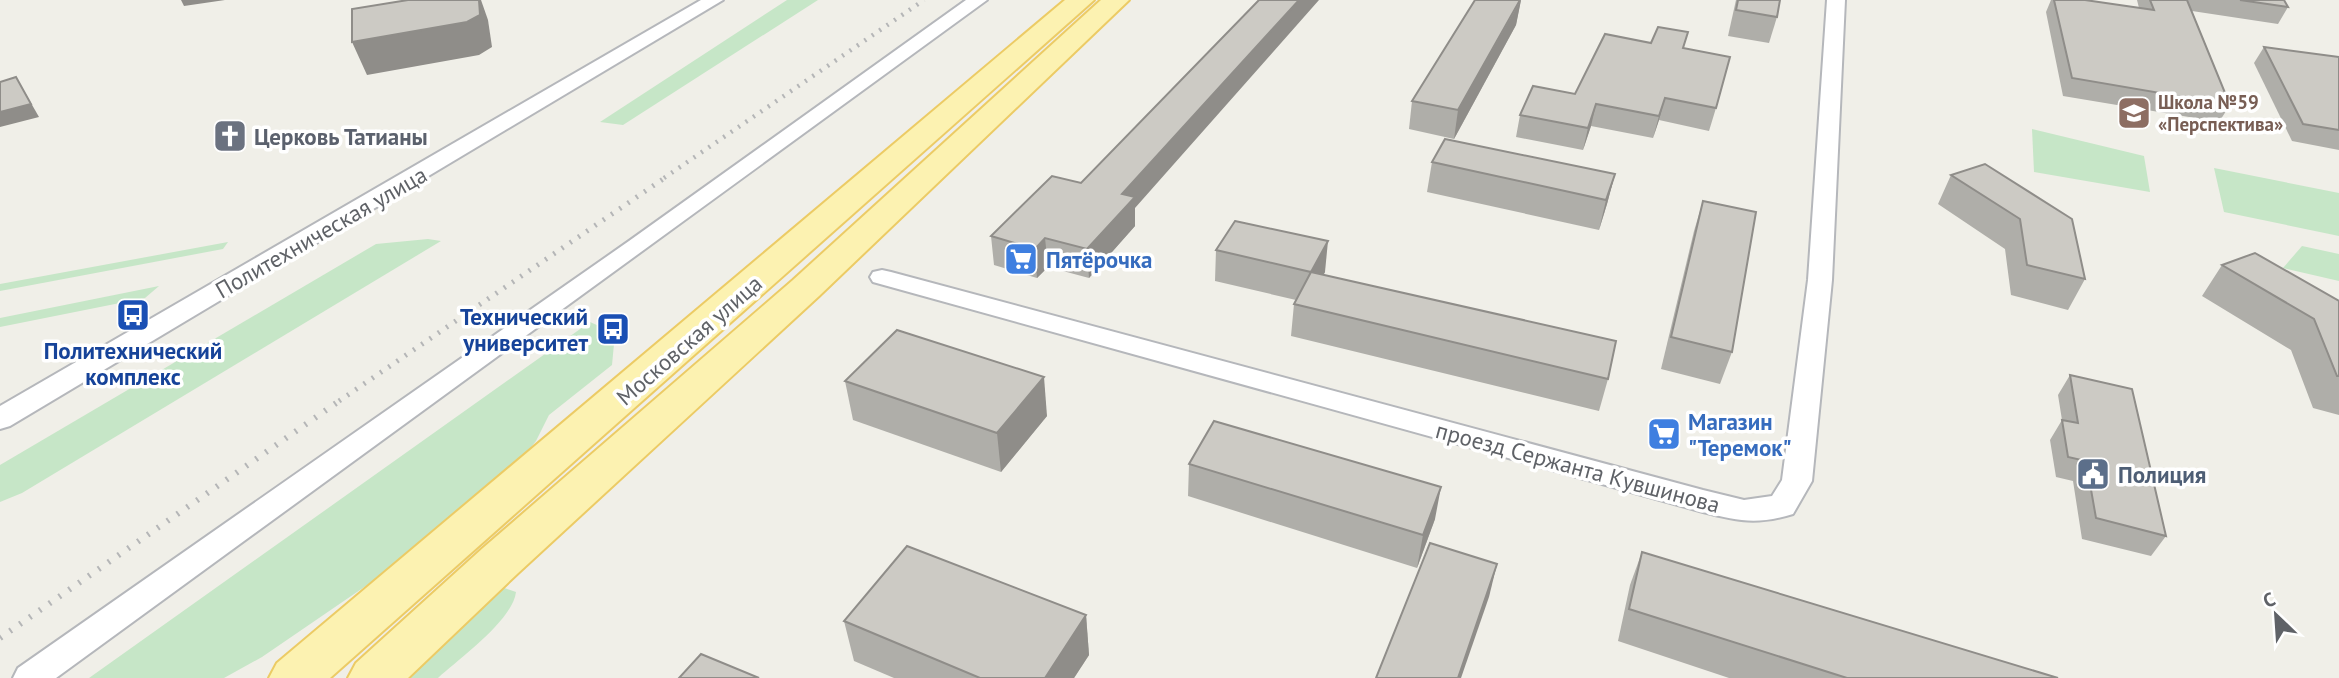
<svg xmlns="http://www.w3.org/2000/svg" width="2339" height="678" font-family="'PT Sans',sans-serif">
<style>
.green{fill:#c6e6c7}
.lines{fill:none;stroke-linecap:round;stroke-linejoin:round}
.minor-casing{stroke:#b5b7bb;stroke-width:4}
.primary-casing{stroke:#eccb65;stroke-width:4}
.minor{fill:#fff;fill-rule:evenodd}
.primary{fill:#fcf2b1;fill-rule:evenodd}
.rail-far2{stroke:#b5b6b7;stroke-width:4.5;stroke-dasharray:2 7;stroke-linecap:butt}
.rail-far1{stroke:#b5b6b7;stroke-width:5;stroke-dasharray:2 8;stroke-linecap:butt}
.rail{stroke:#b5b6b7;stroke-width:6;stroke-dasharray:2 10;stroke-linecap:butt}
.wall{fill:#afaea9}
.shaded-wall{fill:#8f8d89}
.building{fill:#cccac4;stroke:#8f8d89;stroke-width:2}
.labels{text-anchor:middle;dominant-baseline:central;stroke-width:7;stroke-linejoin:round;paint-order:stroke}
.far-education-label{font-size:19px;font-weight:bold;fill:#785e54;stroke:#fff;text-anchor:start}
.worship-label{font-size:23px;font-weight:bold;fill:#5b616d;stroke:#fff;text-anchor:start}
.street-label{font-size:23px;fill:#5f6267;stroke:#fff}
.shop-label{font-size:23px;font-weight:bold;fill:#366cbe;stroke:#fff;text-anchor:start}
.transit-label{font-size:23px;font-weight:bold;fill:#164399;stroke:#fff;text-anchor:end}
.service-label{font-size:23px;font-weight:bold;fill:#4e5e75;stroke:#fff;text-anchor:start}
</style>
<rect width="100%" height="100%" fill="#f0efe8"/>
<!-- green -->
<g class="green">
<path d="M787,0H818L623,125L600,122Z"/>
<path d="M2032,129L2144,156L2150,192L2034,172Z"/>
<path d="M2214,168L2339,193V236L2224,212Z"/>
<path d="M428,239L441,241L22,493L0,502V465L376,244Z"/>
<path d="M228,242L223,249L0,291V284Z"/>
<path d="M2302,246L2339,254V281L2283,268Z"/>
<path d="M159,286L145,298L0,327V318Z"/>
<path d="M590,322L599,326L614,344L612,365L549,415L536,441L515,467L376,579L262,657L224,678H89Z"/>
<path d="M499,586L516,592C513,620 459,659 438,678H396Z"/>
</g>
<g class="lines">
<defs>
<g id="minor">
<path d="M701,0H723L10,426L0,429V406Z"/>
<path d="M966,0H987L56,678H13L18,668L629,241Z"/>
<path d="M1827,0H1845L1832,280L1812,481L1793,514C1757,525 1738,521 1703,512L873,282L870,277L873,272L882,270L891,272L1703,490L1744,500L1772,496L1782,480L1808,280Z"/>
</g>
<g id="primary">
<path d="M1065,0H1094L330,678H269L277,663Z"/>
<path d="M1101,0H1129L819,296L517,574L408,678H348L356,663L483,548L793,280Z"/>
</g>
</defs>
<!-- minor casing -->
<use href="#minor" class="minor-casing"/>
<!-- primary casing -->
<use href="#primary" class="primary-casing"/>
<!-- minor -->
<use href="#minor" class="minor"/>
<!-- primary -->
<use href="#primary" class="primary"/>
<!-- rail-far2 -->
<path class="rail-far2" d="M664,178L924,0"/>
<!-- rail-far1 -->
<path class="rail-far1" d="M339,401L666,177"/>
<!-- rail -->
<path class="rail" d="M0,638L342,399"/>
</g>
<!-- wall -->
<g class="wall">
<path d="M1521,0L1516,25L1454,139L1409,129L1412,101Z"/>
<path d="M1736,0H1780L1777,17L1769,43L1728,36Z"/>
<path d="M2051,0H2085L2139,8L2137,0H2284L2288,7L2278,24L2192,11L2230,105L2219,122L2063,96L2046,12Z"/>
<path d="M1688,32L1683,48L1716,108L1709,131L1659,120L1653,138L1591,126L1583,150L1516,137L1520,115L1575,94L1651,43Z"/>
<path d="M2264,47L2339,57V150L2292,141L2254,63Z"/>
<path d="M1432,162L1615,174L1607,204L1599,230L1427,192Z"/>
<path d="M1985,164L2085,279L2068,310L2011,295L2005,249L1938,204L1951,175Z"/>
<path d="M1703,201L1732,352L1720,384L1661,369L1694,231Z"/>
<path d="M1135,208V226L1089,278L1048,267L1037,278L994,265L991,236Z"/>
<path d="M1216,250L1325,272L1323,275L1608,379L1599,411L1291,336L1294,304L1296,300L1215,281Z"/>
<path d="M2222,265L2339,301V415L2313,408L2291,350L2202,296Z"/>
<path d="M2070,375L2166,536L2151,556L2082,539L2073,481L2056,477L2050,440L2062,420L2058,395Z"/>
<path d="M845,381L1047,416L1001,472L853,420Z"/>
<path d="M1189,464L1435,519L1417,568L1188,496Z"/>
<path d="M1642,552L2058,678H1729L1618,641L1630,585Z"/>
<path d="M1086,615L1089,655L1074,678H894L854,661L844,621Z"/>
</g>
<!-- shaded-wall -->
<g class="shaded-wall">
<path d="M181,0H225L184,6Z"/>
<path d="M479,0H481L488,20L492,47L479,55L367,75L352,42Z"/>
<path d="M1299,0H1319L1135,208V226L1089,278L1087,249L1122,194Z"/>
<path d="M1521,0L1516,25L1454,139L1458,110Z"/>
<path d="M16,77L39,117L0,127V112Z"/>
<path d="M1665,98L1659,120L1653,138L1659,116Z"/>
<path d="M1596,104L1591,126L1583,150L1588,128Z"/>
<path d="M1615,174L1607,204L1599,230L1606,200Z"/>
<path d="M1045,238L1048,267L1037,278L1035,249Z"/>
<path d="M1328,241L1325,272L1309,303L1311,272Z"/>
<path d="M1044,377L1047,416L1001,472L997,433Z"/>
<path d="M1441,487L1435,519L1417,568L1423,535Z"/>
<path d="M1497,564L1489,597L1461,678H1458Z"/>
<path d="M1086,615L1089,655L1074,678H1045Z"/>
</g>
<!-- building -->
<g class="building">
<path d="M408,0H479L480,15L467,22L352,42V9Z"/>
<path d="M1259,0H1299L1122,194L1135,197L1087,249L1045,238L1035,249L991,236L1052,176L1081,183Z"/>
<path d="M1475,0H1520L1458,110L1412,101Z"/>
<path d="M1738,0H1780L1777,17L1736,10Z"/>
<path d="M2054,0H2085L2154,10L2150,0H2187L2230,105L2072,78Z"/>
<path d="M2240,0H2284L2288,7Z"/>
<path d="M1658,27L1688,32L1683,48L1730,57L1716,108L1665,98L1659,116L1596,104L1588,128L1520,115L1533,86L1575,94L1605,34L1651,43Z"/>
<path d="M2264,47L2339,57V130L2303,124Z"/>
<path d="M16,77L31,104L0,112V82Z"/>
<path d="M1445,139L1615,174L1606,200L1432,162Z"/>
<path d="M1985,164L2072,219L2085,279L2027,265L2020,219L1951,175Z"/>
<path d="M1703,201L1756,212L1732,352L1671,337Z"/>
<path d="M1235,221L1328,241L1311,272L1216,250Z"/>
<path d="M2255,253L2339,301V376H2337L2314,319L2222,265Z"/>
<path d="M1311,272L1616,341L1608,379L1294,304Z"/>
<path d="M897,330L1044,377L997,433L845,381Z"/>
<path d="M2070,375L2132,389L2166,536L2096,518L2086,461L2068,457L2062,420L2078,423Z"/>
<path d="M1214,421L1441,487L1423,535L1189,464Z"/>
<path d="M1430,543L1497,564L1458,678H1376Z"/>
<path d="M907,546L1086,615L1045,678H980L844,621Z"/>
<path d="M1642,552L2058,678H1847L1629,609Z"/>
<path d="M701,654L759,678H679Z"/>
</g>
<!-- icons -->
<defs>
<symbol id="school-square" viewBox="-11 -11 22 22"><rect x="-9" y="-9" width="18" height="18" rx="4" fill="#8d6e63" stroke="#fff"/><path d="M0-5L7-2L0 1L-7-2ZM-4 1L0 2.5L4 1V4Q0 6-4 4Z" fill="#fff"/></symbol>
<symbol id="church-square" viewBox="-11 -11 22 22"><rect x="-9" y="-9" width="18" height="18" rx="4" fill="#6b7280" stroke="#fff"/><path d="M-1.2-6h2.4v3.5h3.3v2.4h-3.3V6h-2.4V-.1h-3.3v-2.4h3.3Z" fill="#fff"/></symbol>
<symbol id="supermarket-square" viewBox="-11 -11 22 22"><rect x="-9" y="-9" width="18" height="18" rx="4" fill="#3f7fe0" stroke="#fff"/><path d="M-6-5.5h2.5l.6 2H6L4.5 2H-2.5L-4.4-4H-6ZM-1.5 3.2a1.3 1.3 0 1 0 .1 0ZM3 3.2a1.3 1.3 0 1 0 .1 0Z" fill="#fff"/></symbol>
<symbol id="bus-square" viewBox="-11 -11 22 22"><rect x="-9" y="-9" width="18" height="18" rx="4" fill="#1a4fb4" stroke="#fff"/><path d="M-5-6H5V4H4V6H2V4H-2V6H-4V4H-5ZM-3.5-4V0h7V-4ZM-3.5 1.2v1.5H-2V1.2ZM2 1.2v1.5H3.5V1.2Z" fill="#fff"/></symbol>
<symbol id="civic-square" viewBox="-11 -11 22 22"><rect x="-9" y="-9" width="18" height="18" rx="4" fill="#5c6f8a" stroke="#fff"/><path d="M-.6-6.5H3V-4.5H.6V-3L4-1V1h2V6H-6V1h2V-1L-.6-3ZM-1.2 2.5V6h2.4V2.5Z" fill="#fff"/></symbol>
</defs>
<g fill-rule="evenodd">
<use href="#school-square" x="2115" y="94" width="38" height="38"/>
<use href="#church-square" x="211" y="117" width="38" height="38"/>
<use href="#supermarket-square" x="1002" y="240" width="38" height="38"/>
<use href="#bus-square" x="114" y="296" width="38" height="38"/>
<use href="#bus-square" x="594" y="310" width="38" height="38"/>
<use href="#supermarket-square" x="1645" y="415" width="38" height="38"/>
<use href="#civic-square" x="2074" y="455" width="38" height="38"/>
</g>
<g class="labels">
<!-- far-education labels -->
<g class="far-education-label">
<text x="2158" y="102">Школа №59<tspan x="2158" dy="22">«Перспектива»</tspan></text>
</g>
<!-- worship labels -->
<g class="worship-label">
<text x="254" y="136">Церковь Татианы</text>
</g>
<!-- street labels -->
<g class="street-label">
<text transform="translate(321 232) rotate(-30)">Политехническая улица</text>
<text transform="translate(689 340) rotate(-41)">Московская улица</text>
<text transform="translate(1578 467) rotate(15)">проезд Сержанта Кувшинова</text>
</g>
<!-- shop labels -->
<g class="shop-label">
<text x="1046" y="259">Пятёрочка</text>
<text x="1688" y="421">Магазин<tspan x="1688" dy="26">"Теремок"</tspan></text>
</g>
<!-- transit labels -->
<g class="transit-label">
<text x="588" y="316">Технический<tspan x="588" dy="26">университет</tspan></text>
<text x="133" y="350" text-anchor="middle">Политехнический<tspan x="133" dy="26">комплекс</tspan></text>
</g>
<!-- service labels -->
<g class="service-label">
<text x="2118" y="474">Полиция</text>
</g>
</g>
<!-- north arrow -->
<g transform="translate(2276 615) rotate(335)" stroke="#ffffff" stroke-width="5" paint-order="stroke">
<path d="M0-5L12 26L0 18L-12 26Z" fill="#5f6267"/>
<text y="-10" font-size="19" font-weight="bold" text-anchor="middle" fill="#5f6267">С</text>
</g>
</svg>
